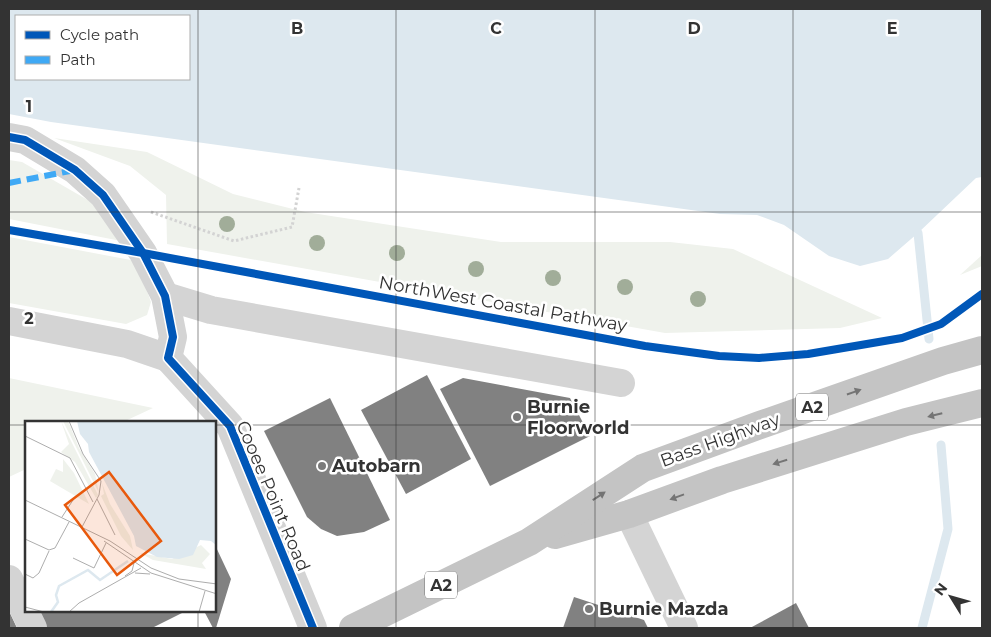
<svg xmlns="http://www.w3.org/2000/svg" width="991" height="637" font-family="Montserrat,sans-serif">
<style>
.green{fill:#eff2ec}
.water{fill:#dde8ef;fill-rule:evenodd}
.lines{fill:none;stroke-linecap:round;stroke-linejoin:round}
.stream{stroke:#dde8ef;stroke-width:9}
.building{fill:#818181}
.path{stroke:#d3d3d3;stroke-width:3;stroke-dasharray:2.5 2.5;stroke-linecap:butt}
.minor{stroke:#d4d4d4;stroke-width:28}
.highway{stroke:#c4c4c4;stroke-width:28}
.quiet{stroke:#3fa9f5;stroke-width:6;stroke-dasharray:12 6;stroke-linecap:butt}
.cycleway-casing{stroke:#fff;stroke-width:11}
.cycleway{stroke:#0057b8;stroke-width:8}
.tree{fill:#a1ad99}
.oneway{fill:#747474}
.grid{fill:none;stroke:#333;stroke-width:1;stroke-opacity:0.55}
.poi-dot{fill:#7a7a7a;stroke:#fff;stroke-width:2}
.labels{text-anchor:middle;dominant-baseline:central;stroke-width:5;stroke-linejoin:round;paint-order:stroke}
.shield{fill:#fff;stroke:#707070;stroke-width:1}
.shield-label{font-size:16px;font-weight:bold;fill:#333}
.street-label{font-size:18px;fill:#333;stroke:#fff}
.poi-label{font-size:18px;font-weight:bold;fill:#333;stroke:#fff;text-anchor:start}
.inset-river{fill:none;stroke:#dde8ef;stroke-width:2.5}
.inset-road{fill:none;stroke:#adadad;stroke-width:1}
.view{fill:#e8590c;fill-opacity:0.15;stroke:#e8590c;stroke-width:2.5}
.inset-edge{fill:none;stroke:#333;stroke-width:2.5}
.grid-label{font-size:16px;text-anchor:middle;font-weight:bold;fill:#333;stroke:#fff;stroke-width:5;stroke-linejoin:round;paint-order:stroke}
</style>
<rect width="100%" height="100%" fill="#fff"/>
<!-- green -->
<g class="green">
<path d="M54,138L147,152L233,194L305,212L501,242H670L733,249L882,318L840,328L665,333L167,244L166,195L130,166Z"/>
<path d="M9,160L22,162L93,203L121,241L9,219Z"/>
<path d="M9,237L136,261L151,302L147,315L126,324L9,303Z"/>
<path d="M982,255V266L960,275Z"/>
<path d="M9,378L153,408L123,422H26V469L9,477Z"/>
</g>
<!-- water -->
<path class="water" d="M9,9H982V177L976,178L918,233L888,259L860,266L829,256L784,225L757,215L720,214L51,122L9,114ZM16,16H189V79H16Z"/>
<g class="lines">
<!-- stream -->
<g class="stream">
<path d="M918,233L929,339"/>
<path d="M922,628L948,529L941,445"/>
</g>
</g>
<!-- building -->
<g class="building">
<path d="M427,375L471,459L406,494L361,410Z"/>
<path d="M463,378L570,398L590,436L490,486L440,389Z"/>
<path d="M330,398L390,520L364,532L337,536L321,529L307,517L264,431Z"/>
<path d="M215,545L231,579L216,628H213L204,611H215Z"/>
<path d="M574,597L644,620L648,628H563Z"/>
<path d="M796,603L809,628H750Z"/>
<path d="M9,611L17,628H9Z"/>
<path d="M38,611H186L152,628H47Z"/>
</g>
<g class="lines">
<!-- path -->
<path class="path" d="M151,212L234,241L292,227L299,188"/>
<!-- minor -->
<g class="minor">
<path d="M9,137L25,140L75,170L103,195L143,253L165,296L173,337L168,358L230,426L313,628"/>
<path d="M165,296L211,310L621,383"/>
<path d="M9,321L127,344L168,358"/>
<path d="M629,514L684,628"/>
<path d="M9,579L33,628"/>
</g>
<!-- highway -->
<g class="highway">
<path d="M555,535L629,514L722,480L906,422L982,403"/>
<path d="M353,628L529,542L643,468L760,425L943,361L982,350"/>
</g>
<!-- quiet -->
<path class="quiet" d="M9,183L75,170"/>
<defs>
<g id="cycleway">
<path d="M9,137L25,140L75,170L103,195L143,253L165,296L173,337L168,358L230,426L313,628"/>
<path d="M9,230L143,253L645,346L719,356L759,358L808,354L902,338L941,324L982,294"/>
</g>
</defs>
<!-- cycleway casing -->
<use href="#cycleway" class="cycleway-casing"/>
<!-- cycleway -->
<use href="#cycleway" class="cycleway"/>
</g>
<!-- trees -->
<g class="tree">
<circle cx="227" cy="224" r="8"/>
<circle cx="317" cy="243" r="8"/>
<circle cx="397" cy="253" r="8"/>
<circle cx="476" cy="269" r="8"/>
<circle cx="553" cy="278" r="8"/>
<circle cx="625" cy="287" r="8"/>
<circle cx="698" cy="299" r="8"/>
</g>
<!-- one-way arrows -->
<defs><path id="oneway-solid" d="M-6-.8H1V-3.2L6.5 0L1 3.2V.8H-6Z" transform="scale(1.25)"/></defs>
<g class="oneway">
<use href="#oneway-solid" transform="translate(854 392) rotate(-19)"/>
<use href="#oneway-solid" transform="translate(935 415) rotate(166)"/>
<use href="#oneway-solid" transform="translate(780 462) rotate(163)"/>
<use href="#oneway-solid" transform="translate(599 496) rotate(-33)"/>
<use href="#oneway-solid" transform="translate(677 497) rotate(160)"/>
</g>
<!-- grid -->
<path class="grid" d="M198,9V422M396,9V628M595,9V628M793,9V628M9,212H982M9,425H26M215,425H982M198,611V628"/>
<!-- markers -->
<g class="poi-dot">
<circle cx="517" cy="417" r="5"/>
<circle cx="322" cy="466" r="5"/>
<circle cx="589" cy="609" r="5"/>
</g>
<g class="labels">
<!-- shield labels -->
<g class="shield">
<rect x="796" y="393.5" width="32" height="27" rx="4"/>
<rect x="425" y="571.5" width="32" height="27" rx="4"/>
</g>
<g class="shield-label">
<text x="812" y="407">A2</text>
<text x="441" y="585">A2</text>
</g>
<!-- street labels -->
<g class="street-label">
<text transform="translate(503 304) rotate(10)">NorthWest Coastal Pathway</text>
<text transform="translate(720 440) rotate(-20)">Bass Highway</text>
<text transform="translate(273 496) rotate(67)">Cooee Point Road</text>
</g>
<!-- poi labels -->
<g class="poi-label">
<text x="527" y="407">Burnie<tspan x="527" dy="21">Floorworld</tspan></text>
<text x="332" y="466">Autobarn</text>
<text x="599" y="609">Burnie Mazda</text>
</g>
</g>
<!-- overview -->
<g transform="translate(25 421)">
<rect width="191" height="191" fill="#fff"/>
<path d="M36,0L73,74L71,77L50,41L36,31L44,23ZM38,0H43L54,27L70,53L74,72ZM38,38L49,52L64,83L25,60L31,48L38,51ZM77,62L85,83L105,115L108,129L96,115L76,75L79,73ZM176,124L185,133L177,142L181,148L128,139L115,132L147,138Z" fill="#eff2ec"/>
<path d="M52,0H191V124L186,120L175,119L168,134L154,138L132,136L111,125L109,115L64,31L63,23L55,13Z" fill="#dde8ef"/>
<path class="inset-river" d="M26,191L33,181L31,174L34,165L63,149L75,159L103,140"/>
<path class="inset-road" d="M44,0L58,33L76,60L74,74L57,106M0,15L45,37L68,81M72,78L90,114M0,79L85,120L126,147L154,158L192,163M37,96L50,76M0,118L24,129L30,127L44,101M79,120L126,152L192,173M48,137L69,147L81,122M110,152L125,153M0,153L8,157L14,152L24,130M100,155L107,150L109,142M0,186L19,191M44,191L54,182L116,147M174,191L180,170"/>
<path class="view" d="M84,51L136,120L92,154L40,84Z"/>
<rect width="191" height="191" class="inset-edge"/>
</g>
<g class="grid-label">
<text x="297" y="34">B</text>
<text x="496" y="34">C</text>
<text x="694" y="34">D</text>
<text x="892" y="34">E</text>
<text x="29" y="112">1</text>
<text x="29" y="324">2</text>
</g>
<!-- border -->
<rect width="991" height="637" fill="none" stroke="#333333" stroke-width="20"/>
<!-- legend -->
<rect x="15" y="15" width="175" height="65" fill="#ffffff" stroke="#adadad"/>
<rect x="25" y="31" width="25" height="8" fill="#0057b8" stroke="#adadad"/>
<text x="60" y="40" font-size="15" fill="#333333">Cycle path</text>
<rect x="25" y="56" width="25" height="8" fill="#3fa9f5" stroke="#adadad"/>
<text x="60" y="65" font-size="15" fill="#333333">Path</text>
<!-- north arrow -->
<g transform="translate(951 597) rotate(307)" stroke="#ffffff" stroke-width="4" paint-order="stroke">
<path d="M0-4L9 19L0 12L-9 19Z" fill="#333333"/>
<text y="-8" font-size="14" font-weight="bold" text-anchor="middle" fill="#333333">N</text>
</g>
</svg>
